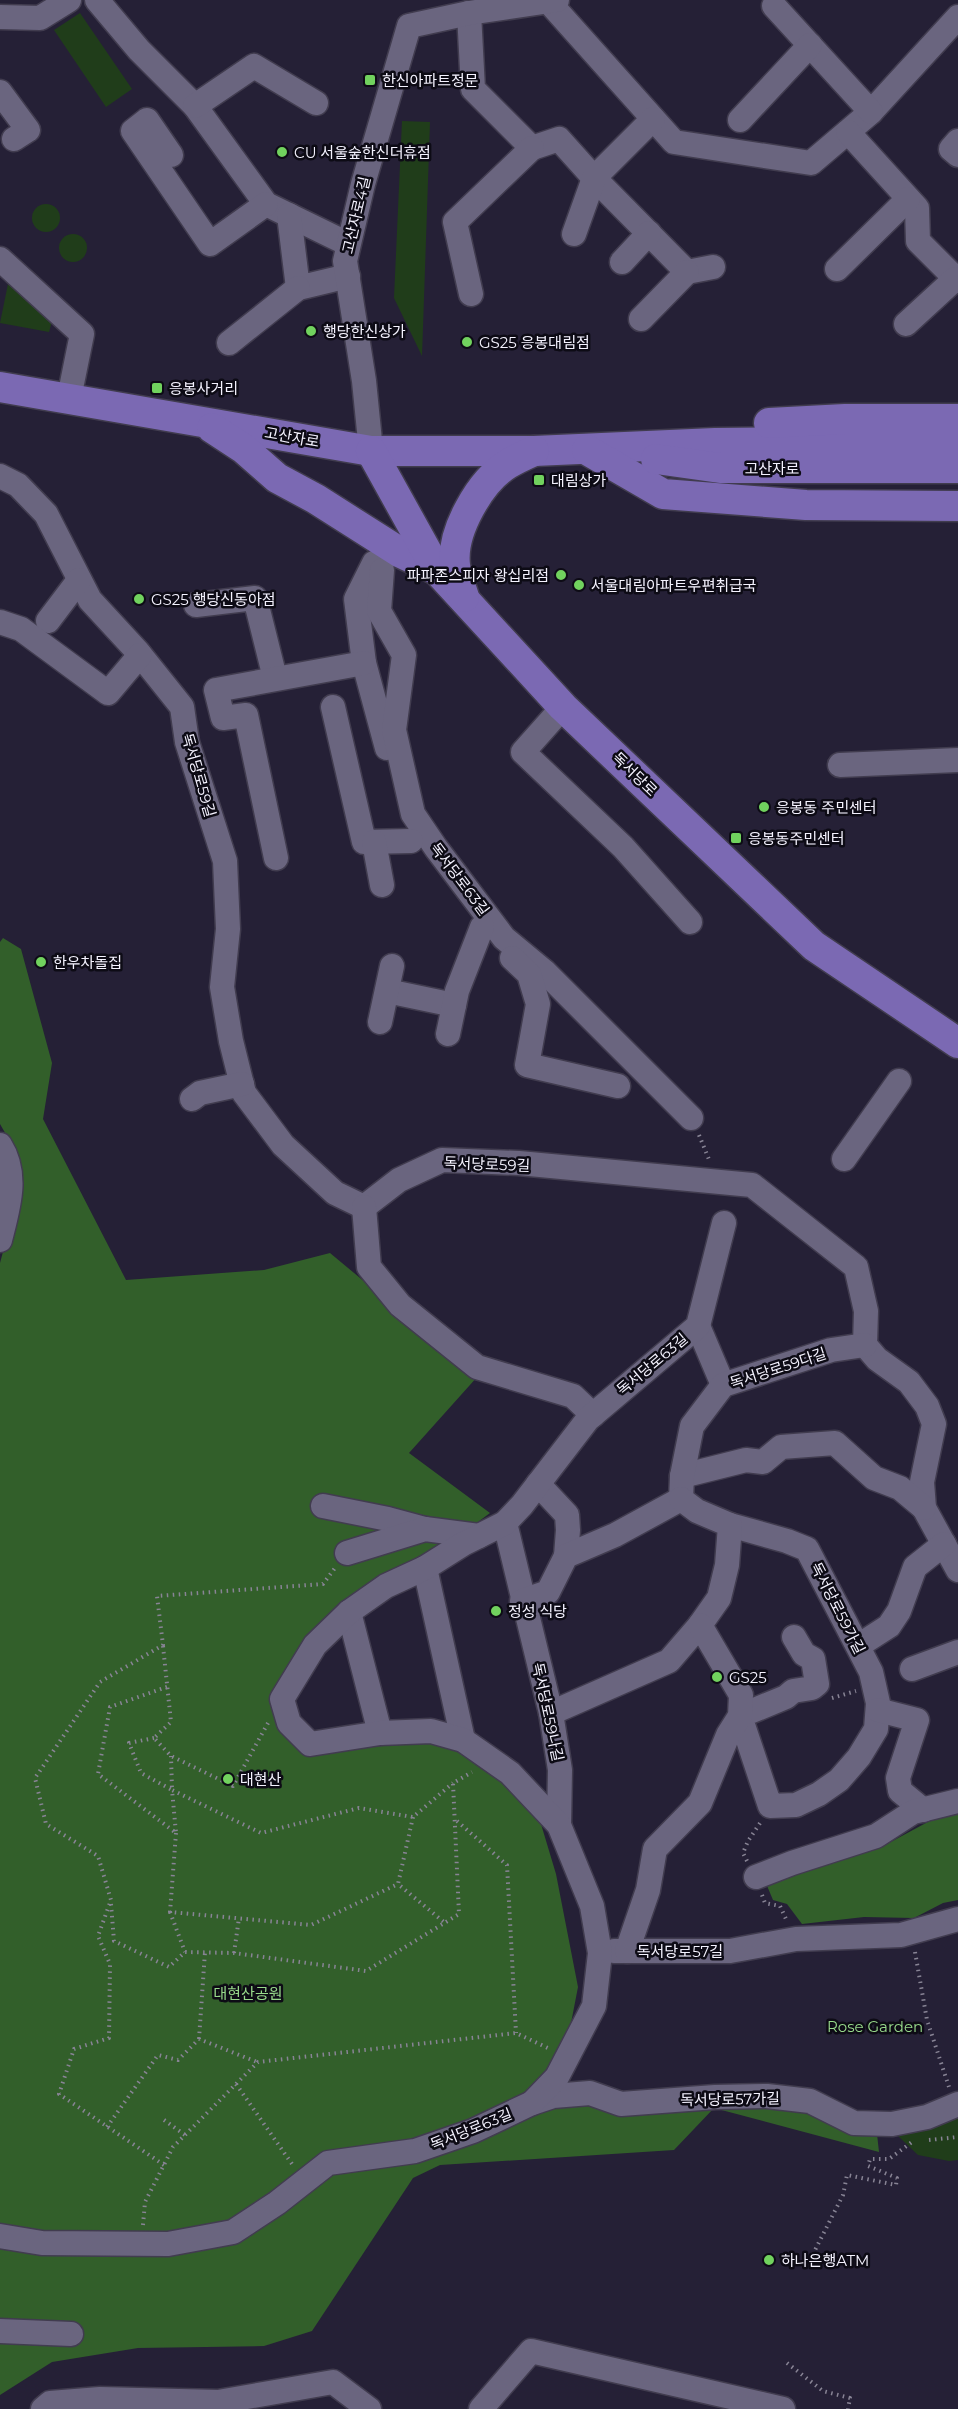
<svg xmlns="http://www.w3.org/2000/svg" width="958" height="2409" font-family="Montserrat,'Noto Sans KR',sans-serif">
<style>
.green{fill:#203d1a}
.forest{fill:#325f2a}
.lines{fill:none;stroke-linecap:round;stroke-linejoin:round}
.minor-casing{stroke:#413c4f;stroke-width:27}
.major-casing{stroke:#413c4f;stroke-width:33}
.path{stroke:#888495;stroke-width:4;stroke-dasharray:1.5 4.5;stroke-linecap:butt}
.minor{stroke:#6a657f;stroke-width:24}
.major{stroke:#7b69b3;stroke-width:30}
.poi-dot{fill:#71d25e;stroke:#0d0b15;stroke-width:2}
.labels{text-anchor:middle;dominant-baseline:central;stroke-width:5;stroke-linejoin:round;paint-order:stroke}
.poi-label{font-size:15px;fill:#f5f3ff;stroke:#0d0b15;text-anchor:start}
.street-label{font-size:15px;fill:#f5f3ff;stroke:#0d0b15}
.park-label{font-size:15px;fill:#98da8b;stroke:#0d0b15}
</style>
<rect width="100%" height="100%" fill="#252036"/>
<!-- green -->
<g class="green">
<path d="M80,13L132,89L106,107L54,30Z"/>
<path d="M402,121L430,122L422,356L394,298Z"/>
<circle cx="46" cy="218" r="14"/>
<circle cx="73" cy="248" r="14"/>
<path d="M8,284L52,321L49,332L0,323Z"/>
<path d="M958,2118V2160L949,2161L918,2155L896,2134Z"/>
</g>
<!-- forest -->
<g class="forest">
<path d="M3,938L21,949L52,1063L43,1119L126,1280L264,1270L330,1253L478,1376L409,1453L490,1513L443,1548L368,1583L315,1634L279,1693L313,1754L377,1738L432,1742L461,1749L491,1770L538,1814L556,1874L578,1987L560,2080L620,2108L755,2093L875,2116L879,2152L714,2108L674,2150L440,2165L413,2178L312,2331L264,2346L138,2348L52,2362L0,2395V1263L22,1180L15,1150L0,1124V942Z"/>
<path d="M958,1812V1900L943,1903L914,1918L864,1917L802,1924L787,1904L773,1900L765,1881L887,1844L937,1817Z"/>
</g>
<g class="lines">
<defs>
<g id="minor">
<path d="M97,0L139,50L195,106L266,204L348,244"/>
<path d="M548,1L674,142L811,163L871,112L958,17"/>
<path d="M774,6L871,112"/>
<path d="M469,13L473,89L532,148L559,139L594,178L687,272L713,267"/>
<path d="M0,17L40,18L69,0"/>
<path d="M0,92L28,130L14,139"/>
<path d="M195,106L254,66L316,103"/>
<path d="M740,120L810,45"/>
<path d="M848,132L917,208L918,241L958,281"/>
<path d="M958,141L951,149L958,155"/>
<path d="M171,155L147,120L133,131L210,244L266,204"/>
<path d="M289,215L298,288L348,276"/>
<path d="M574,234L594,178L653,119"/>
<path d="M0,259L82,334L69,398"/>
<path d="M622,262L649,233"/>
<path d="M837,269L908,199"/>
<path d="M471,294L455,222L532,148"/>
<path d="M641,319L687,272"/>
<path d="M906,324L955,279"/>
<path d="M229,343L298,288"/>
<path d="M371,451L364,381L345,261L363,184L409,26L469,13L557,0"/>
<path d="M0,476L18,485L46,514L90,600L138,652L182,707L187,742L225,861L228,929L222,987L231,1041L244,1093L283,1145L335,1193L364,1207L399,1180L442,1160L519,1163L752,1185L856,1267L866,1311L865,1345L877,1359L909,1382L927,1406L934,1424L922,1482L924,1508L958,1570"/>
<path d="M374,563L356,599L364,663L387,748"/>
<path d="M382,570L379,611L404,655L394,730L413,814L436,848L504,938L545,972L691,1118"/>
<path d="M196,605L255,598L275,678"/>
<path d="M48,621L79,580"/>
<path d="M0,622L21,629L108,693L140,655"/>
<path d="M333,707L364,842L411,841"/>
<path d="M563,707L523,752L623,847L690,922"/>
<path d="M840,765L958,760"/>
<path d="M374,842L382,885"/>
<path d="M276,858L246,715L223,718L216,690L364,663"/>
<path d="M512,958L529,974L538,1004L527,1065L618,1086"/>
<path d="M387,991L454,1005"/>
<path d="M380,1022L392,966"/>
<path d="M448,1034L457,991L482,927"/>
<path d="M192,1099L200,1093L242,1084"/>
<path d="M0,1145C19,1175 8,1208 0,1240"/>
<path d="M844,1159L899,1081"/>
<path d="M364,1207L369,1267L400,1305L477,1367L573,1396L593,1415"/>
<path d="M698,1326L723,1385"/>
<path d="M682,1476L746,1460L763,1462L781,1447L835,1443L874,1478L900,1488L924,1508"/>
<path d="M538,1484L567,1515L568,1530L566,1556"/>
<path d="M681,1499L682,1476L692,1426L723,1385L831,1350L865,1345"/>
<path d="M323,1506L388,1519L425,1529"/>
<path d="M505,1523L551,1713L560,1770L559,1825"/>
<path d="M730,1525L787,1541L807,1549L871,1672L878,1703L876,1729L859,1757L839,1780L819,1794L796,1805L770,1806L740,1716L786,1697L793,1691L812,1688L817,1684L813,1659L804,1654L794,1637"/>
<path d="M347,1553L425,1529L479,1536"/>
<path d="M425,1568L463,1740"/>
<path d="M522,1601L548,1592L566,1556L615,1535L681,1499"/>
<path d="M349,1612L380,1733"/>
<path d="M858,1646L889,1626L899,1611L915,1567L944,1544"/>
<path d="M912,1669L958,1652"/>
<path d="M878,1710L917,1720L898,1778L900,1791L923,1810"/>
<path d="M551,1713L669,1661L700,1625L719,1598L727,1565L730,1525L697,1511L681,1499"/>
<path d="M756,1877L792,1863L876,1836L913,1812L958,1801"/>
<path d="M614,1951H730L796,1939L901,1935L958,1919"/>
<path d="M627,1951L648,1890L655,1849L700,1803L728,1735L740,1716L741,1695L700,1625"/>
<path d="M532,2103L553,2096L590,2093L621,2104L715,2097L767,2096L810,2101L854,2123L892,2124L927,2117L958,2104"/>
<path d="M0,2236L42,2243L168,2244L233,2232L277,2203L328,2163L415,2151L473,2131L532,2103L557,2077L594,2006L600,1953L592,1906L559,1825L510,1773L463,1740L431,1731L380,1733L310,1744L289,1723L282,1699L315,1645L349,1612L386,1586L425,1568L463,1544L505,1523L522,1505L588,1419L698,1326L724,1223"/>
<path d="M0,2331L71,2334"/>
<path d="M43,2409L50,2403L100,2399L218,2402L333,2382L369,2409"/>
<path d="M481,2409L531,2351L783,2409"/>
</g>
<g id="major">
<path d="M0,387L371,451H534L715,443L958,440"/>
<path d="M769,423L845,419H958"/>
<path d="M212,428L244,449L277,478L316,499L401,553L437,570"/>
<path d="M587,450L663,494L806,505L958,506"/>
<path d="M371,451L437,570L563,707L814,946L958,1043"/>
<path d="M656,459L720,468H958"/>
<path d="M464,597C461,587 456,575 455,565C451,532 480,481 508,464C516,459 525,455 534,451"/>
</g>
</defs>
<!-- minor casing -->
<use href="#minor" class="minor-casing"/>
<!-- major casing -->
<use href="#major" class="major-casing"/>
<!-- path -->
<g class="path">
<path d="M699,1135L710,1162"/>
<path d="M163,1646L171,1722L154,1738L171,1756L233,1786L268,1723"/>
<path d="M167,1687L110,1707L98,1774L176,1833L172,1790L261,1833L359,1808L413,1817L453,1783"/>
<path d="M832,1698L856,1691"/>
<path d="M154,1738L129,1743L141,1773L172,1790L171,1756"/>
<path d="M413,1817L398,1884L445,1923"/>
<path d="M457,1821L507,1865L516,2033"/>
<path d="M176,1833L170,1912L311,1925L398,1884"/>
<path d="M747,1861L743,1853L748,1841L760,1823"/>
<path d="M762,1895L765,1903L780,1906L786,1919"/>
<path d="M111,1904L114,1941L169,1967L185,1952L234,1953L366,1971L459,1914L453,1783L472,1772"/>
<path d="M170,1912L185,1952"/>
<path d="M915,1952L927,2020L949,2087"/>
<path d="M234,1953L239,1918"/>
<path d="M199,2039L205,1952"/>
<path d="M236,2084L292,2164"/>
<path d="M164,2120L185,2135"/>
<path d="M107,2127L158,2055L178,2060L199,2039L257,2062"/>
<path d="M929,2140L958,2137"/>
<path d="M164,2165L59,2094L74,2049L109,2038L110,1964L98,1936L111,1900L98,1856L46,1824L35,1778L100,1682L163,1645L157,1596L323,1584L335,1568"/>
<path d="M143,2225L145,2202L173,2147L258,2062L516,2033L550,2049"/>
<path d="M810,2260L843,2195L847,2175L896,2185L897,2178L868,2166L870,2159H889L912,2142"/>
<path d="M787,2363L823,2391L850,2398L848,2409"/>
</g>
<!-- minor -->
<use href="#minor" class="minor"/>
<!-- major -->
<use href="#major" class="major"/>
</g>
<!-- markers -->
<g class="poi-dot">
<rect x="364" y="74" width="12" height="12" rx="3"/>
<circle cx="282" cy="152" r="6"/>
<circle cx="311" cy="331" r="6"/>
<circle cx="467" cy="342" r="6"/>
<rect x="151" y="382" width="12" height="12" rx="3"/>
<rect x="533" y="474" width="12" height="12" rx="3"/>
<circle cx="561" cy="575" r="6"/>
<circle cx="579" cy="585" r="6"/>
<circle cx="139" cy="599" r="6"/>
<circle cx="764" cy="807" r="6"/>
<rect x="730" y="832" width="12" height="12" rx="3"/>
<circle cx="41" cy="962" r="6"/>
<circle cx="496" cy="1611" r="6"/>
<circle cx="717" cy="1677" r="6"/>
<circle cx="228" cy="1779" r="6"/>
<circle cx="769" cy="2260" r="6"/>
</g>
<g class="labels">
<!-- poi labels -->
<g class="poi-label">
<text x="382" y="80">한신아파트정문</text>
<text x="294" y="152">CU 서울숲한신더휴점</text>
<text x="323" y="331">행당한신상가</text>
<text x="479" y="342">GS25 응봉대림점</text>
<text x="169" y="388">응봉사거리</text>
<text x="551" y="480">대림상가</text>
<text x="549" y="575" text-anchor="end">파파존스피자 왕십리점</text>
<text x="591" y="585">서울대림아파트우편취급국</text>
<text x="151" y="599">GS25 행당신동아점</text>
<text x="776" y="807">응봉동 주민센터</text>
<text x="748" y="838">응봉동주민센터</text>
<text x="53" y="962">한우차돌집</text>
<text x="508" y="1611">정성 식당</text>
<text x="729" y="1677">GS25</text>
<text x="240" y="1779">대현산</text>
<text x="781" y="2260">하나은행ATM</text>
</g>
<!-- street labels -->
<g class="street-label">
<text transform="translate(356 215) rotate(-77)">고산자로4길</text>
<text transform="translate(292 437) rotate(10)">고산자로</text>
<text x="772" y="468">고산자로</text>
<text transform="translate(635 774) rotate(44)">독서당로</text>
<text transform="translate(199 775) rotate(74)">독서당로59길</text>
<text transform="translate(460 879) rotate(53)">독서당로63길</text>
<text transform="translate(487 1164) rotate(2)">독서당로59길</text>
<text transform="translate(652 1364) rotate(-40)">독서당로63길</text>
<text transform="translate(778 1368) rotate(-18)">독서당로59다길</text>
<text transform="translate(838 1608) rotate(63)">독서당로59가길</text>
<text transform="translate(548 1712) rotate(78)">독서당로59나길</text>
<text x="680" y="1951">독서당로57길</text>
<text transform="translate(730 2099) rotate(-1)">독서당로57가길</text>
<text transform="translate(471 2129) rotate(-22)">독서당로63길</text>
</g>
<!-- park labels -->
<g class="park-label">
<text x="248" y="1993">대현산공원</text>
<text x="875" y="2026">Rose Garden</text>
</g>
</g>
</svg>
